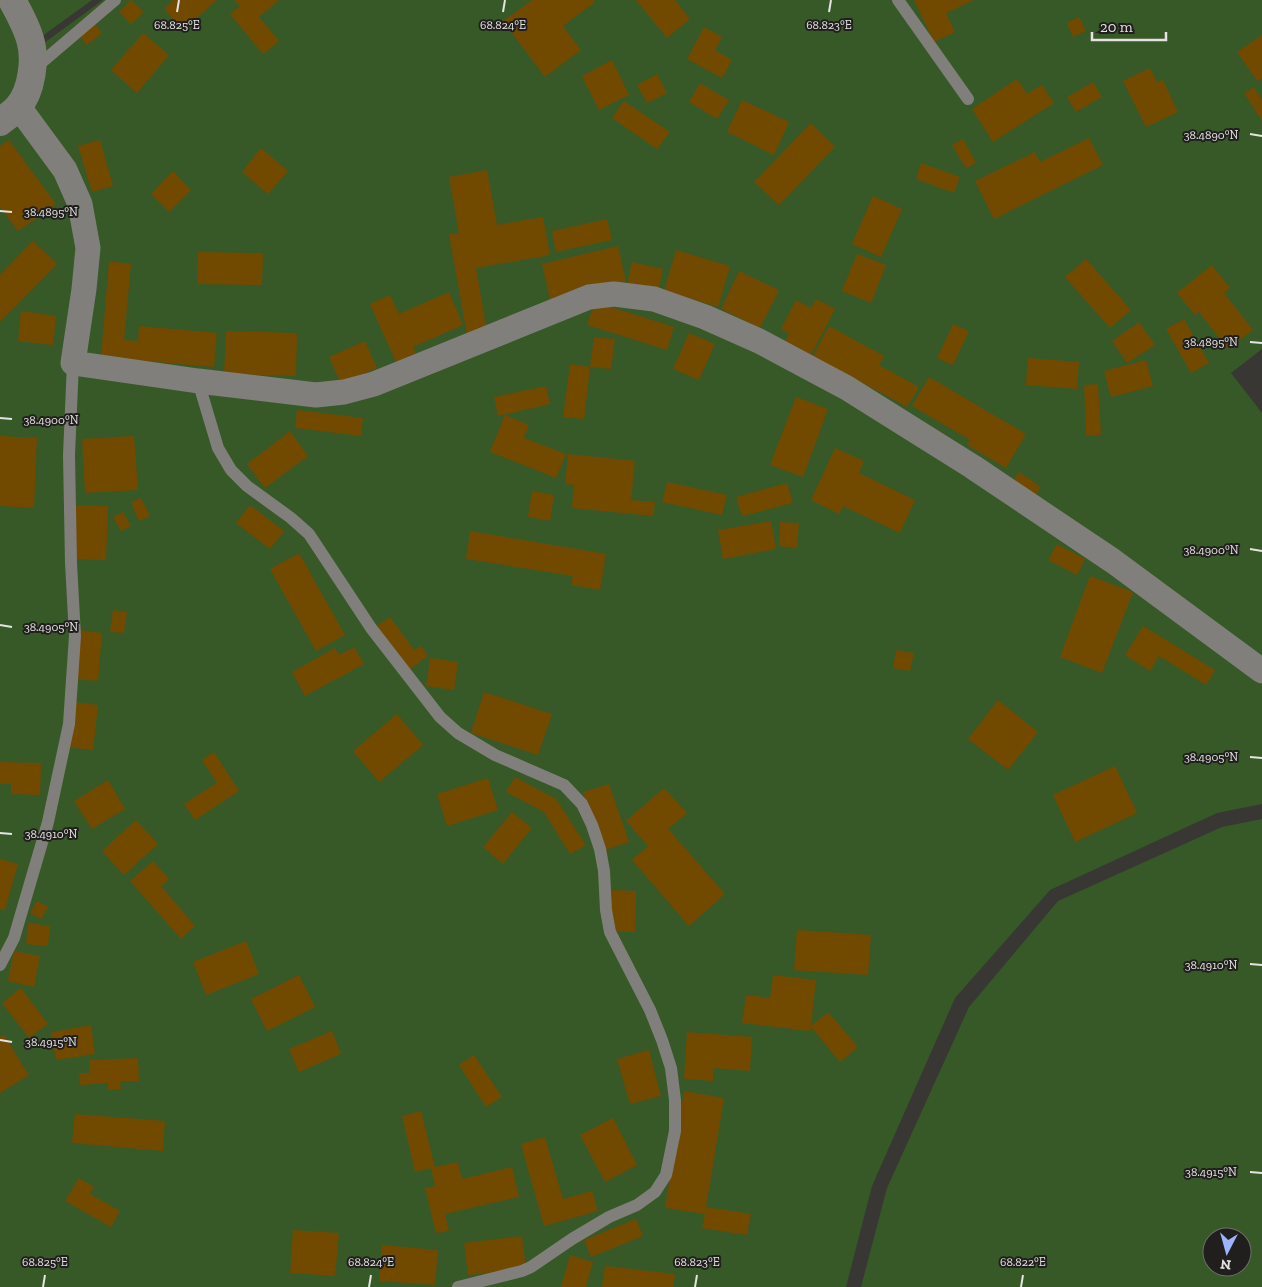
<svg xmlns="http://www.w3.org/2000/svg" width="1262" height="1287" font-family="'Zilla Slab',serif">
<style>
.green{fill:#375927;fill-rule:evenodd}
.building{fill:#714a00}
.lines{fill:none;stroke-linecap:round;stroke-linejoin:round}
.service{stroke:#817f7b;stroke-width:12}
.minor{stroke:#817f7b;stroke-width:25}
.tertiary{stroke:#817f7b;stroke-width:28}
.ticks{fill:none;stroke:#e4e3e1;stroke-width:2}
.ticks-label{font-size:12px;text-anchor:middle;fill:#e4e3e1;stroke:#201f1d;stroke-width:4;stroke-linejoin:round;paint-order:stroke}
</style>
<rect width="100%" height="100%" fill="#393734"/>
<!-- green -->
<g class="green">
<path d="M0,0L33,51L103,0H1262V349L1231,373L1262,413V804L1217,813L1050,890L955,998L872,1186L846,1287H0Z"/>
<path d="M15,0H92L34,42Z"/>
<path d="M1262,819V1287H861L887,1188L969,1007L1058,901L1222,827ZM1212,1237H1242V1267H1212Z"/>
</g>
<!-- building -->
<g class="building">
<path d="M131,0L144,12L131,24L119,12Z"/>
<path d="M173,0H217L183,30L164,9Z"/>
<path d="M234,0H279L259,17L279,41L263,54L230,14L240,6Z"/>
<path d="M532,0H594L595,2L563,26L581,50L545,77L503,21Z"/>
<path d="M636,0H675L690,19L667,38Z"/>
<path d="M914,0H974L946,13L955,32L934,42Z"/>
<path d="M1079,17L1086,31L1073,37L1067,23Z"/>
<path d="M92,20L102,33L87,45L77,33Z"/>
<path d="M704,27L722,37L715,50L732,60L722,78L687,59Z"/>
<path d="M143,33L169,55L137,93L111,70Z"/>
<path d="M1262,35V78L1257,81L1237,52Z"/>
<path d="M612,60L629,95L599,110L582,76Z"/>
<path d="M1150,68L1157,82L1163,80L1178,112L1146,127L1123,81Z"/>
<path d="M657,74L667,93L647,103L637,85Z"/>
<path d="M1017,79L1027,94L1042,85L1054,103L993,142L972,109Z"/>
<path d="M1093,82L1102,97L1076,112L1067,97Z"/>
<path d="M700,83L729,100L717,119L689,102Z"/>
<path d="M1254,87L1262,100V121L1244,93Z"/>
<path d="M742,100L789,122L774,155L727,132Z"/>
<path d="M624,101L670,132L657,149L612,118Z"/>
<path d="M811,123L835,147L779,205L754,182Z"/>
<path d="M1089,138L1103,165L994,219L975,181L1035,152L1040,162Z"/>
<path d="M963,139L976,163L966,168L952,145Z"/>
<path d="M9,140L56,204L18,231L0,207V146Z"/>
<path d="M100,140L113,186L92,192L78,146Z"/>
<path d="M261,148L288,171L268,194L242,172Z"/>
<path d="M921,163L960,177L954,193L916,179Z"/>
<path d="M487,170L497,225L543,217L550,255L476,268L487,332L467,335L449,234L459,233L449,177Z"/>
<path d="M173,171L191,190L169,212L151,194Z"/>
<path d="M873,196L902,209L881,257L852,244Z"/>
<path d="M607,219L612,240L556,252L552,231Z"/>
<path d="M33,241L57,264L0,322V275Z"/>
<path d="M618,246L626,282L550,300L542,264Z"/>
<path d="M676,250L730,266L718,307L664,291Z"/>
<path d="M198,252L263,253L262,285L197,284Z"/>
<path d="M857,254L886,265L871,303L842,291Z"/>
<path d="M1086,259L1131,310L1110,328L1065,277Z"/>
<path d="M109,261L131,264L124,340L138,341L139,326L217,333L214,367L101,357Z"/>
<path d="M632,262L663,269L658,293L627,285Z"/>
<path d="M1212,265L1230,288L1224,293L1253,330L1228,349L1199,312L1195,315L1177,293Z"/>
<path d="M739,271L779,290L760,328L721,309Z"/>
<path d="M449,292L463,325L413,347L416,353L396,362L370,304L390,295L399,314Z"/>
<path d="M816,299L835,309L811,355L785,342L789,333L781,329L796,300L811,308Z"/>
<path d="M595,302L674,327L667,350L587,325Z"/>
<path d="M21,311L56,316L53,345L18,341Z"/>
<path d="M1184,319L1209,363L1191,373L1166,329Z"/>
<path d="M1139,322L1155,345L1127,363L1112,341Z"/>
<path d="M953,324L969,331L953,365L937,358Z"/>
<path d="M829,326L884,356L879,365L919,387L907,407L813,356Z"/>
<path d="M226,331L297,333L296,376L224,374Z"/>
<path d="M689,333L715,344L699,380L673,369Z"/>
<path d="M594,337L615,339L611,369L590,367Z"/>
<path d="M365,341L377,368L341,384L329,357Z"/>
<path d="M1028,358L1079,362L1077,389L1026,385Z"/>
<path d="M1146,360L1153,386L1111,397L1104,371Z"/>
<path d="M570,364L590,367L584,419L563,417Z"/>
<path d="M929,377L1026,434L1006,468L967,445L970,440L912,406Z"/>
<path d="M1098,384L1101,435L1086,436L1084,385Z"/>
<path d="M546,386L550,404L498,416L494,397Z"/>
<path d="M796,397L828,409L803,477L770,465Z"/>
<path d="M297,410L363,418L361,436L295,428Z"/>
<path d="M505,415L529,425L524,438L566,454L556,478L490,452Z"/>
<path d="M290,431L308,456L265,488L247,464Z"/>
<path d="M0,436L37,438L34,508L0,506Z"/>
<path d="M134,436L138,490L85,493L82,439Z"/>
<path d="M835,448L864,461L859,473L915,500L900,533L843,506L839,514L811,500Z"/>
<path d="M568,454L635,461L631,500L655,502L653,516L572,508L574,485L565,484Z"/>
<path d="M1019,472L1041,487L1033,498L1011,484Z"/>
<path d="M667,482L727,495L722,515L662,502Z"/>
<path d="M787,483L793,503L742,516L736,497Z"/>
<path d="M532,491L554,495L550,521L528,517Z"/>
<path d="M141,498L150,516L139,521L131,502Z"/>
<path d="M74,505L108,506L106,560L72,559Z"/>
<path d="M250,505L284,531L270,549L236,523Z"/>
<path d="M123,512L131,526L121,531L113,517Z"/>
<path d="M771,521L776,549L723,559L718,530Z"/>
<path d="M780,522L799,523L797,548L779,546Z"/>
<path d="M470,531L606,554L600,590L571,585L573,576L466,559Z"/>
<path d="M1057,544L1085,559L1077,575L1048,560Z"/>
<path d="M299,553L345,635L316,651L270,569Z"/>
<path d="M1090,576L1133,592L1102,673L1060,657Z"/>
<path d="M113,610L127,612L124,633L110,632Z"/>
<path d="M390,617L414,650L421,646L428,656L409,670L377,626Z"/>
<path d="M1143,626L1215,670L1206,685L1159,656L1150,671L1125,655Z"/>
<path d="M80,630L102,633L98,681L75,679Z"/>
<path d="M354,647L364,664L305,696L292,672L335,648L339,655Z"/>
<path d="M896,650L914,653L910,671L893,668Z"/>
<path d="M430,658L458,662L454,690L426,686Z"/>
<path d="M484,692L552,714L538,755L471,733Z"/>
<path d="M998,700L1038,732L1008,770L968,739Z"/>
<path d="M73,702L98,705L93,750L67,747Z"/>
<path d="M397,714L423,745L379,782L353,751Z"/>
<path d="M214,752L239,791L195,820L184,804L217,783L202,760Z"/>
<path d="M0,762L41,763L40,795L11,794V784H0Z"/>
<path d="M1115,766L1137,813L1075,842L1053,795Z"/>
<path d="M515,777L556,799L586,845L570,854L544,812L506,792Z"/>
<path d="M488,778L498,810L447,826L437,794Z"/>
<path d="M108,780L125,809L92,829L74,801Z"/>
<path d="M609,784L629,842L602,851L583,792Z"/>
<path d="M664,788L687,813L668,829L725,894L689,926L632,860L648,846L626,821Z"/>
<path d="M512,812L532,828L503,864L483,847Z"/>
<path d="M136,820L158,844L124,875L102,851Z"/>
<path d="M0,859L18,864L5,910L0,909Z"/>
<path d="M153,861L169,879L161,886L195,926L181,939L130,881Z"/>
<path d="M612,890L636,891L635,932L611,931Z"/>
<path d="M37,901L48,907L41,919L30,913Z"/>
<path d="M28,923L50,926L48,946L26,944Z"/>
<path d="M797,930L871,935L868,975L794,970Z"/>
<path d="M246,941L259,974L206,995L193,962Z"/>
<path d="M14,951L40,956L34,987L8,981Z"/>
<path d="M299,975L315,1007L267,1031L251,999Z"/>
<path d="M773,975L816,980L811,1026L828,1012L858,1047L840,1062L811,1027L810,1031L742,1023L746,995L770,998Z"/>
<path d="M21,988L48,1024L29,1038L2,1003Z"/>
<path d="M91,1025L95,1054L56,1060L51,1032Z"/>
<path d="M332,1031L341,1054L299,1072L289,1049Z"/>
<path d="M687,1032L752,1037L750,1071L713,1068V1081L684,1079Z"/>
<path d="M4,1035L29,1075L0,1093V1037Z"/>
<path d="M649,1050L661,1096L630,1104L617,1059Z"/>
<path d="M474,1055L502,1097L486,1107L459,1065Z"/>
<path d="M138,1058L139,1081H120L121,1089L108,1090V1083L80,1085L79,1073H90L89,1060Z"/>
<path d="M684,1091L724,1098L706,1207L751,1214L747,1235L702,1228L705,1214L665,1208Z"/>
<path d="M421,1111L435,1167L458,1162L462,1179L512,1167L519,1197L445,1214L449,1231L436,1233L425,1188L435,1186L431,1168L415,1172L402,1116Z"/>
<path d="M75,1114L165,1121L163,1151L72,1143Z"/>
<path d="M613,1118L637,1165L605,1182L580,1135Z"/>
<path d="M545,1137L563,1199L592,1191L598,1211L544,1226L521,1144Z"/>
<path d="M79,1178L94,1187L90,1194L120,1211L111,1227L65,1201Z"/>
<path d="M636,1219L643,1236L591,1257L584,1240Z"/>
<path d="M293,1230L339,1233L335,1276L290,1273Z"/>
<path d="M522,1236L526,1269L468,1275L464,1243Z"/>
<path d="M382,1245L438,1250L435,1285L379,1281Z"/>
<path d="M570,1255L593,1262L586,1287H561Z"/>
<path d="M605,1266L675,1274L673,1287H602Z"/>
</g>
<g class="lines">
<!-- service -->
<g class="service">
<path d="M898,0L968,99"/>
<path d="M34,69L115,0"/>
<path d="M198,381L218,448L231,470L247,486L291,518L309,534L371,628L440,717L458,733L495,755L564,785L582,804L592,825L600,849L604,871L606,910L610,932L650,1010L662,1040L671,1068L675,1100V1131L666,1175L655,1192L637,1205L609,1217L572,1239L531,1267L522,1271L458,1287"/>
<path d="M0,965L14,938L48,822L69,724L75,636L71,563L69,455L73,363"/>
</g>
<!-- minor -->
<path class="minor" d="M18,106L65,170L80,204L88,248L84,289L73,363L198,381L316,395L344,392L374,384L589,297L614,294L654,299L705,317L759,341L847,388L973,467L1113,561L1262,671"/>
<!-- tertiary -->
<path class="tertiary" d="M0,122C6,117 13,113 18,107C32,91 36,59 30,39C26,25 19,13 12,0"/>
</g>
<!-- ticks -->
<path class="ticks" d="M177,12L179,0M503,12L505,0M829,12L831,0M1250,134L1262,136M0,211L12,212M1250,342L1262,343M0,418L12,419M1250,549L1262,551M0,625L12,627M1250,757L1262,758M0,833L12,834M1250,964L1262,965M0,1040L12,1042M1250,1172L1262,1173M43,1287L45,1275M369,1287L371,1275M695,1287L697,1275M1021,1287L1023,1275"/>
<g class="ticks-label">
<text x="177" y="29">68.825°E</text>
<text x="503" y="29">68.824°E</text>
<text x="829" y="29">68.823°E</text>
<text x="1211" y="139">38.4890°N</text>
<text x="51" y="216">38.4895°N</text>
<text x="1211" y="346">38.4895°N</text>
<text x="51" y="424">38.4900°N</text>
<text x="1211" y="554">38.4900°N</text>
<text x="51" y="631">38.4905°N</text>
<text x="1211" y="761">38.4905°N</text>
<text x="51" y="838">38.4910°N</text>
<text x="1211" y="969">38.4910°N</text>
<text x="51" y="1046">38.4915°N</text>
<text x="1211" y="1176">38.4915°N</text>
<text x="45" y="1266">68.825°E</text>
<text x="371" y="1266">68.824°E</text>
<text x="697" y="1266">68.823°E</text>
<text x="1023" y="1266">68.822°E</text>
</g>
<!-- north arrow -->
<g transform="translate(1227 1252) rotate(186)"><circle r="24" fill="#201f1d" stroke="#6e6d6b"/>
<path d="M0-4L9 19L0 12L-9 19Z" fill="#9db4fd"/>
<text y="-8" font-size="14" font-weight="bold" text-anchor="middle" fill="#e4e3e1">N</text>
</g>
<!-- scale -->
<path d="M1092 32v8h74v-8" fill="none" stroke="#e4e3e1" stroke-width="2.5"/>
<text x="1100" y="32" font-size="15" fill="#e4e3e1" stroke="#201f1d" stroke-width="4" paint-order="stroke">20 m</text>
</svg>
